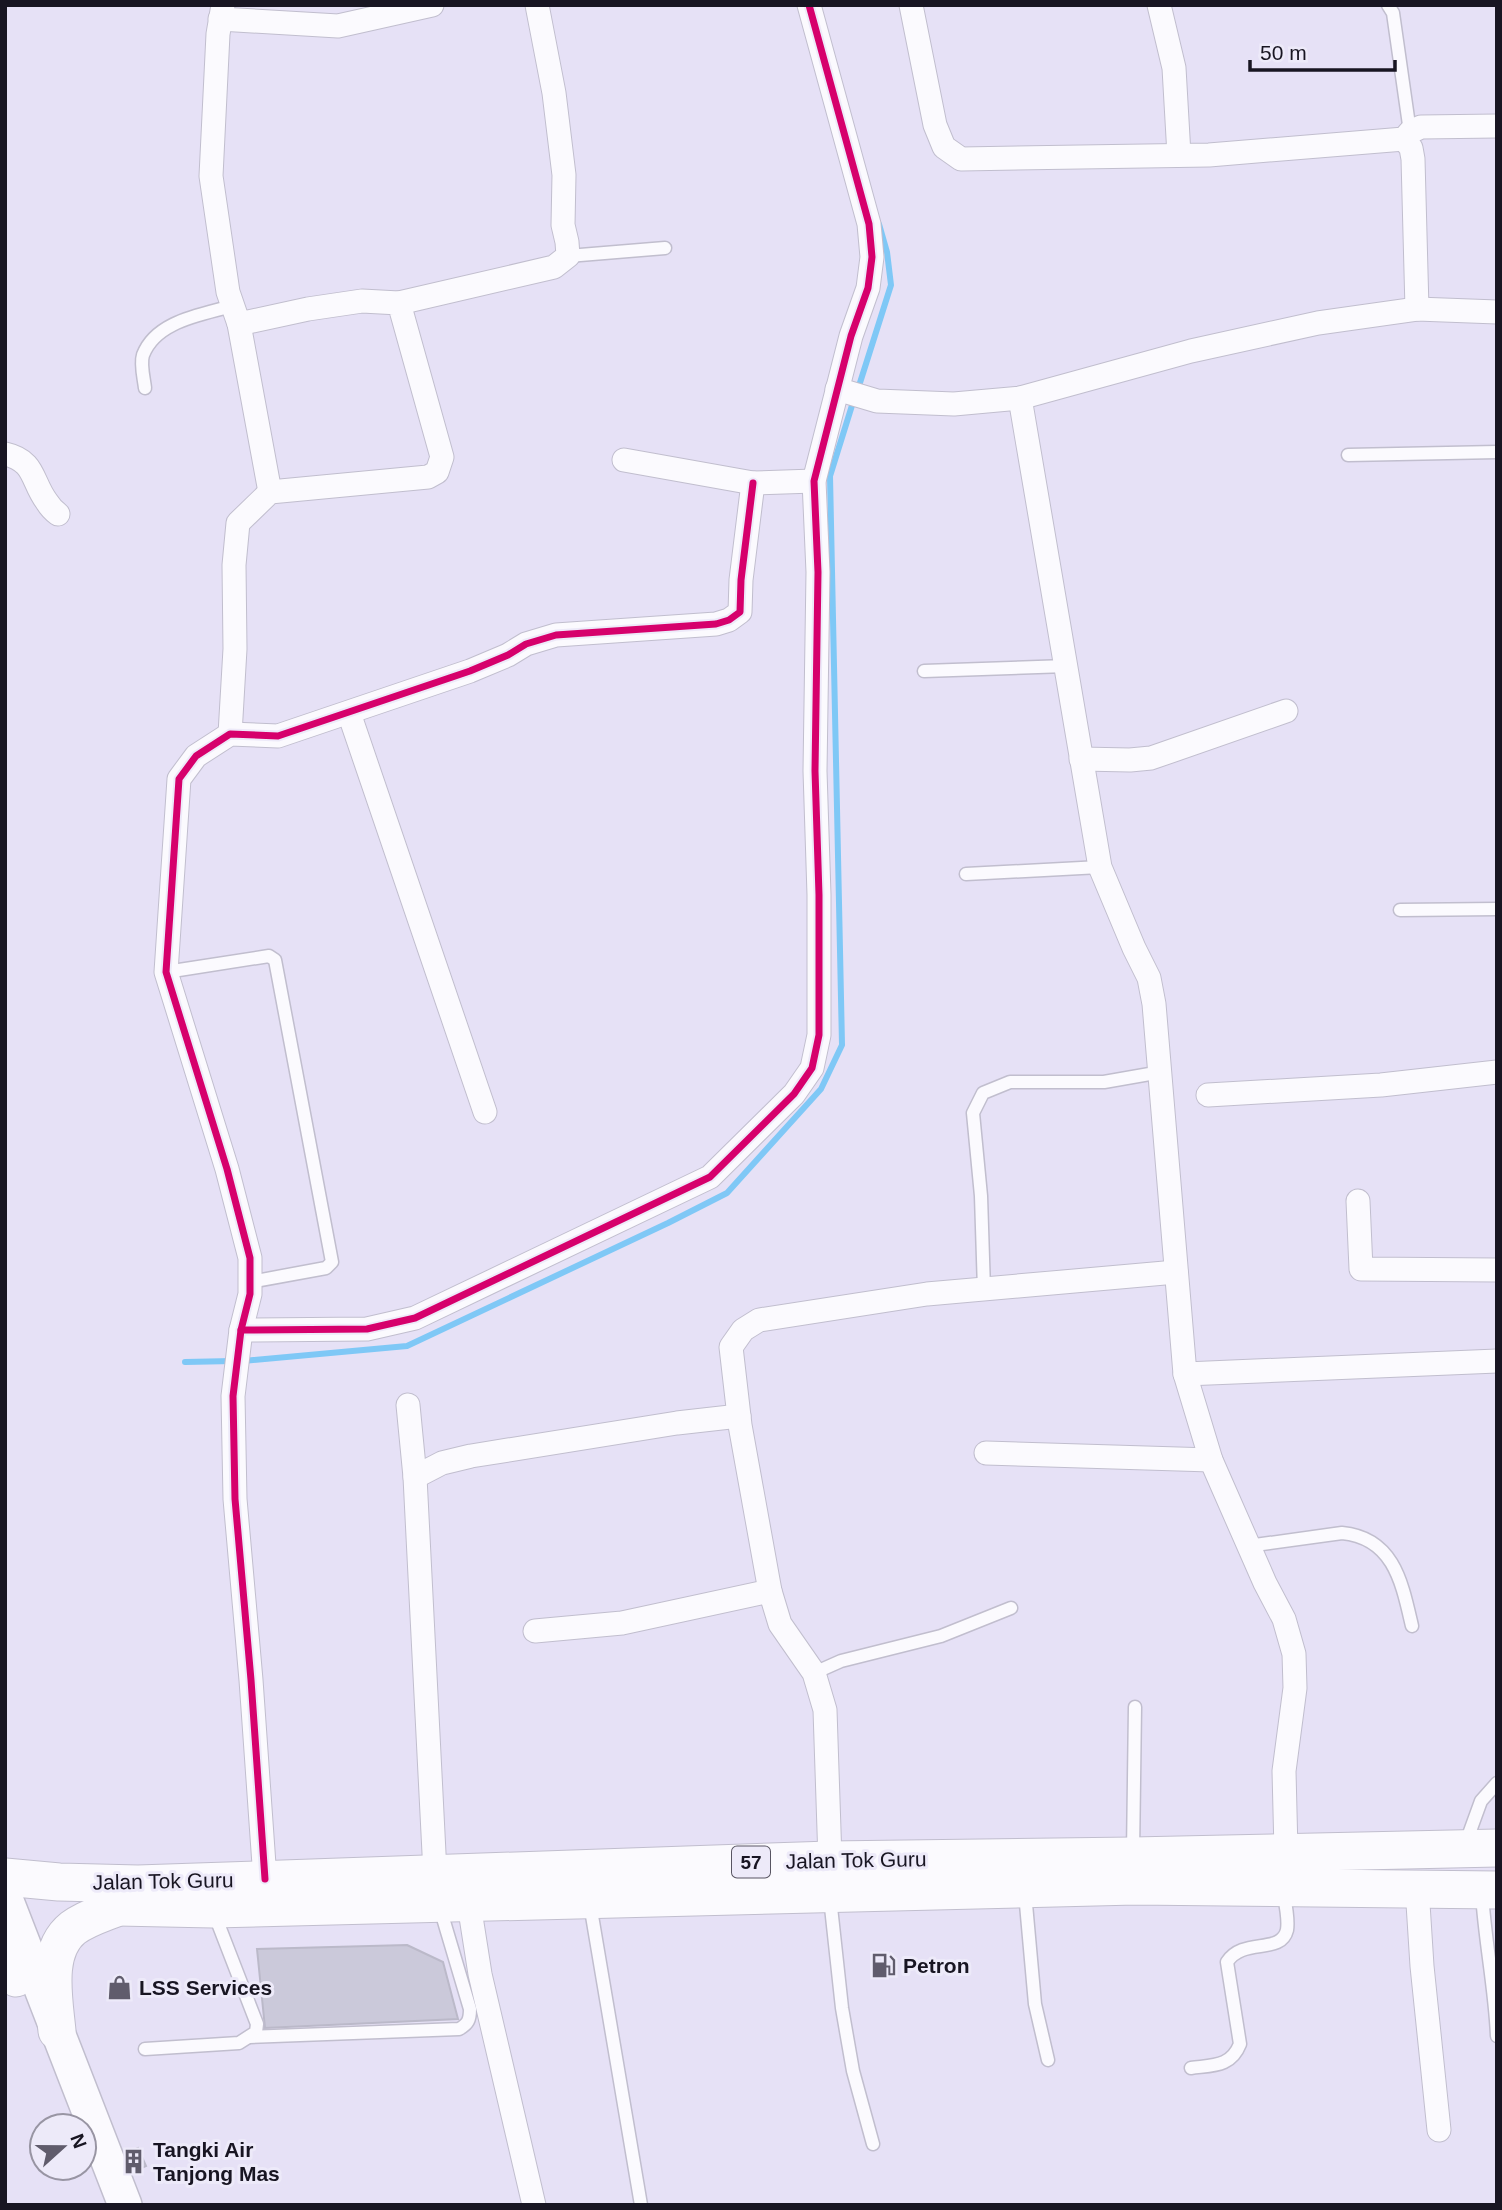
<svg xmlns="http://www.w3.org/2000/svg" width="1502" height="2210" font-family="Arial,sans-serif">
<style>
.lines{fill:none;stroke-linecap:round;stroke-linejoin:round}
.stream{stroke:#7fc8f6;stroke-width:6}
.building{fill:#cbc9da;stroke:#bbb9c9;stroke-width:2}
.lane-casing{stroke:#c1bece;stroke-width:15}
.street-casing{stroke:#c1bece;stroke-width:25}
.secondary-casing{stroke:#c1bece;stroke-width:36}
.primary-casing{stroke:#c1bece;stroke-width:39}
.lane{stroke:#fbfafe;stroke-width:12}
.street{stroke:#fbfafe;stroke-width:23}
.secondary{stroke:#fbfafe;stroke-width:33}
.primary{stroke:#fbfafe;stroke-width:37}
.cycleway-casing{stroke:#edeaf9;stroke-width:11}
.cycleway{stroke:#d6006c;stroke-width:7}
.labels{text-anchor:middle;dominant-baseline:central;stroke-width:6;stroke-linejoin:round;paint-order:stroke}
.shield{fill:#edeaf9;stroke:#585562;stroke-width:2}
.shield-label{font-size:19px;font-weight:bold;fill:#181522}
.street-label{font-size:21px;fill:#181522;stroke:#edeaf9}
.poi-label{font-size:21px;font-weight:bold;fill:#181522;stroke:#edeaf9;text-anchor:start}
</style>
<rect width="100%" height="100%" fill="#e6e1f6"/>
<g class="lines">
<!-- stream -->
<g class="stream">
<path d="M858,389L891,285L887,252L879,224"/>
<path d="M243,1361L407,1346L668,1223L727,1193L821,1089L842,1045L830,476L854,399"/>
<path d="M185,1362L233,1361"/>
</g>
</g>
<!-- building -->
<g class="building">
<path d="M407,1945L443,1962L458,2019L265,2028L257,1949Z"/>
<path d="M138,2148L146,2166L133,2172L126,2153Z"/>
</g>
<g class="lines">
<defs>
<g id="lane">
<path d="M1388,5L1393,13L1410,132"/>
<path d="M568,256L665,248"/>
<path d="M145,388C144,379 140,364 143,355C156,321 201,315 232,306"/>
<path d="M1348,455L1497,452"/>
<path d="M924,671L1067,666"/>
<path d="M966,874L1100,867"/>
<path d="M1400,910L1497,909"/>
<path d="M166,972L269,956L275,960L332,1262L326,1268L250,1282"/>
<path d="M984,1290L981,1196L973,1113L983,1093L1010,1082H1104L1161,1072"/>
<path d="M1248,1546L1342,1533C1394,1538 1402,1583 1412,1626"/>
<path d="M814,1673L841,1661L941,1636L1011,1608"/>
<path d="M1465,1845L1481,1801L1497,1783"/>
<path d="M1133,1853L1135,1707"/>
<path d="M1025,1893L1035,2004L1048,2060"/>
<path d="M1482,1894C1485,1942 1495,1988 1497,2036"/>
<path d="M830,1898L842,2008L853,2071L873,2144"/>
<path d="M590,1904L641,2205"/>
<path d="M249,2037L459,2029C468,2024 470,2020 470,2009L440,1908"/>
<path d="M145,2049L239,2043L256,2032L257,2024L214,1913"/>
<path d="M1191,2068C1213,2065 1231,2067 1240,2044L1227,1962C1243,1937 1281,1955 1287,1930C1289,1918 1285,1902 1283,1891"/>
</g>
<g id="street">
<path d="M223,5L218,34L211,176L228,292L239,324L308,309L362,301L399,303L442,457L437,472L428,477L270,492L238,523L234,565L235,649L230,734"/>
<path d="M911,5L935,125L944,147L961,159L1209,155L1404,139L1410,132L1421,127L1497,126"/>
<path d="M1159,5L1174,68L1179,155"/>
<path d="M220,19L338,26L432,5"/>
<path d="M1404,139L1411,148L1413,159L1417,309"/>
<path d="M399,303L554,267L568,256L567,242L563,225L564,175L554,93L537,5"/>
<path d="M239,324L270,492"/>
<path d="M837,389L877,401L954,404L1020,398L1191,351L1318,323L1417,309L1497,312"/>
<path d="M1020,398L1100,867L1134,948L1149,978L1154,1004L1185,1374L1211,1460L1265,1583L1284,1619L1294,1654L1295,1688L1284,1771L1286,1851"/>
<path d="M5,454C36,461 31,481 47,502C50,507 54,511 58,514"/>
<path d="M624,460L753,483L814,481"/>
<path d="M349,713L485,1112"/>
<path d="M1081,759L1130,760L1151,758L1286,711"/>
<path d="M1208,1095L1381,1085L1497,1072"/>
<path d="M1358,1201L1361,1269L1497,1270"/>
<path d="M241,1330L367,1329L415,1318L710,1177L794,1094L812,1068L819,1035V895L815,771L818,572L814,481L851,336L868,288L872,257L869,224L809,5"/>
<path d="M1185,1374L1497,1361"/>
<path d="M408,1405L415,1477L435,1873"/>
<path d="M986,1453L1211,1460"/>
<path d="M415,1477L442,1463L471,1456L677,1423L739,1416"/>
<path d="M535,1631L622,1623L770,1591"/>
<path d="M830,1860L825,1710L814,1673L780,1624L770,1591L740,1425L731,1347L743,1330L759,1320L927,1294L1176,1272"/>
<path d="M265,1879L251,1680L235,1499L233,1396L241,1330L250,1294V1258L227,1169L166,972L179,779L196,756L230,734L278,736L470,671L508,655L526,644L556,635L716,624L729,620L740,612L741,580L753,483"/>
<path d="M1417,1888L1422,1966L1439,2130"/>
<path d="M469,1904L480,1974L534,2205"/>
</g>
<path id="secondary" d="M5,1896L125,2205"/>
<g id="primary">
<path d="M5,1877L59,1882L138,1884L830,1860L1133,1856L1497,1848"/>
<path d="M118,1907L213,1909L1135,1886L1497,1890"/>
<path d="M5,1962L16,1978"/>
<path d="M57,2031C54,1999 44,1951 73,1928C86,1918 104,1913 118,1907"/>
</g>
</defs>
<!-- lane casing -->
<use href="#lane" class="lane-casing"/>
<!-- street casing -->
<use href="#street" class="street-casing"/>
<!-- secondary casing -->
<use href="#secondary" class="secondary-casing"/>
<!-- primary casing -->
<use href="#primary" class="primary-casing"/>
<!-- lane -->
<use href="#lane" class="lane"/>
<!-- street -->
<use href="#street" class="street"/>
<!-- secondary -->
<use href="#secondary" class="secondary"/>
<!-- primary -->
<use href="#primary" class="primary"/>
<defs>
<g id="cycleway">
<path d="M241,1330L367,1329L415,1318L710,1177L794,1094L812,1068L819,1035V895L815,771L818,572L814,481L851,336L868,288L872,257L869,224L809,5"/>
<path d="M265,1879L251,1680L235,1499L233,1396L241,1330L250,1294V1258L227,1169L166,972L179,779L196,756L230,734L278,736L470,671L508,655L526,644L556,635L716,624L729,620L740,612L741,580L753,483"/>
</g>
</defs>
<!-- cycleway casing -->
<use href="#cycleway" class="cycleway-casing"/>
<!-- cycleway -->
<use href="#cycleway" class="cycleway"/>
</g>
<!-- icons -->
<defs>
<symbol id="fuel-bare" viewBox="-9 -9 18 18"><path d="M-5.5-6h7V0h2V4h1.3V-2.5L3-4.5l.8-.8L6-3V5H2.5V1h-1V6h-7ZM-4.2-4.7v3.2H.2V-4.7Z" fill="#605c6c" stroke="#edeaf9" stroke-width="2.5" paint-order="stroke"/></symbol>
<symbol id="shop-bare" viewBox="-9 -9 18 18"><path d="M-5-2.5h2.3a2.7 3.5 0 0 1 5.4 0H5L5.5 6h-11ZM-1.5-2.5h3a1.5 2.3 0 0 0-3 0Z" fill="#605c6c" stroke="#edeaf9" stroke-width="2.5" paint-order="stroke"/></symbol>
<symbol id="building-bare" viewBox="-9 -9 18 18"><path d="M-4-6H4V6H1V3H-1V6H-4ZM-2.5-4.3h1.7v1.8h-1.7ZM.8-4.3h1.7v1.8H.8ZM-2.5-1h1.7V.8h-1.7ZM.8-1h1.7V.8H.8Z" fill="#605c6c" stroke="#edeaf9" stroke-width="2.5" paint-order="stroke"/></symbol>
</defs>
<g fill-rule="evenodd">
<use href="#fuel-bare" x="866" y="1948" width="35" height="35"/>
<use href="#shop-bare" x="102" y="1970" width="35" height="35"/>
<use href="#building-bare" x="116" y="2144" width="35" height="35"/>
</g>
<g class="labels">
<!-- shield labels -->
<rect class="shield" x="732" y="1846.5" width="38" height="31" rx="5"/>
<g class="shield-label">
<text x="751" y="1862">57</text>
</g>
<!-- street labels -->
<g class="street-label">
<text transform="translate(856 1860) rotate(-1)">Jalan Tok Guru</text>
<text transform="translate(163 1881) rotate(-1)">Jalan Tok Guru</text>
</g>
<!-- poi labels -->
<g class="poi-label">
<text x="903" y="1965">Petron</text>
<text x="139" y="1987">LSS Services</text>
<text x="153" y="2149">Tangki Air<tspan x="153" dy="24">Tanjong Mas</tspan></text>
</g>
</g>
<!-- border -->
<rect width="1502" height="2210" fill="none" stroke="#181522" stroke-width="14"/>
<!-- north arrow -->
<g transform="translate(63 2147) rotate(69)"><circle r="33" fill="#edeaf9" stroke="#9895a3" stroke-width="2"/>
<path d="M0-5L12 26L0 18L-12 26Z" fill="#605c6c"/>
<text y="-10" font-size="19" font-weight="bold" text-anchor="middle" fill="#181522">N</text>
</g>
<!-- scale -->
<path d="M1250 60v10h145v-10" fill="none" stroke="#181522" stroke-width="3.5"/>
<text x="1260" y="60" font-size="21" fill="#181522" stroke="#edeaf9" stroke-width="5" paint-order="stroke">50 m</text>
</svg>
